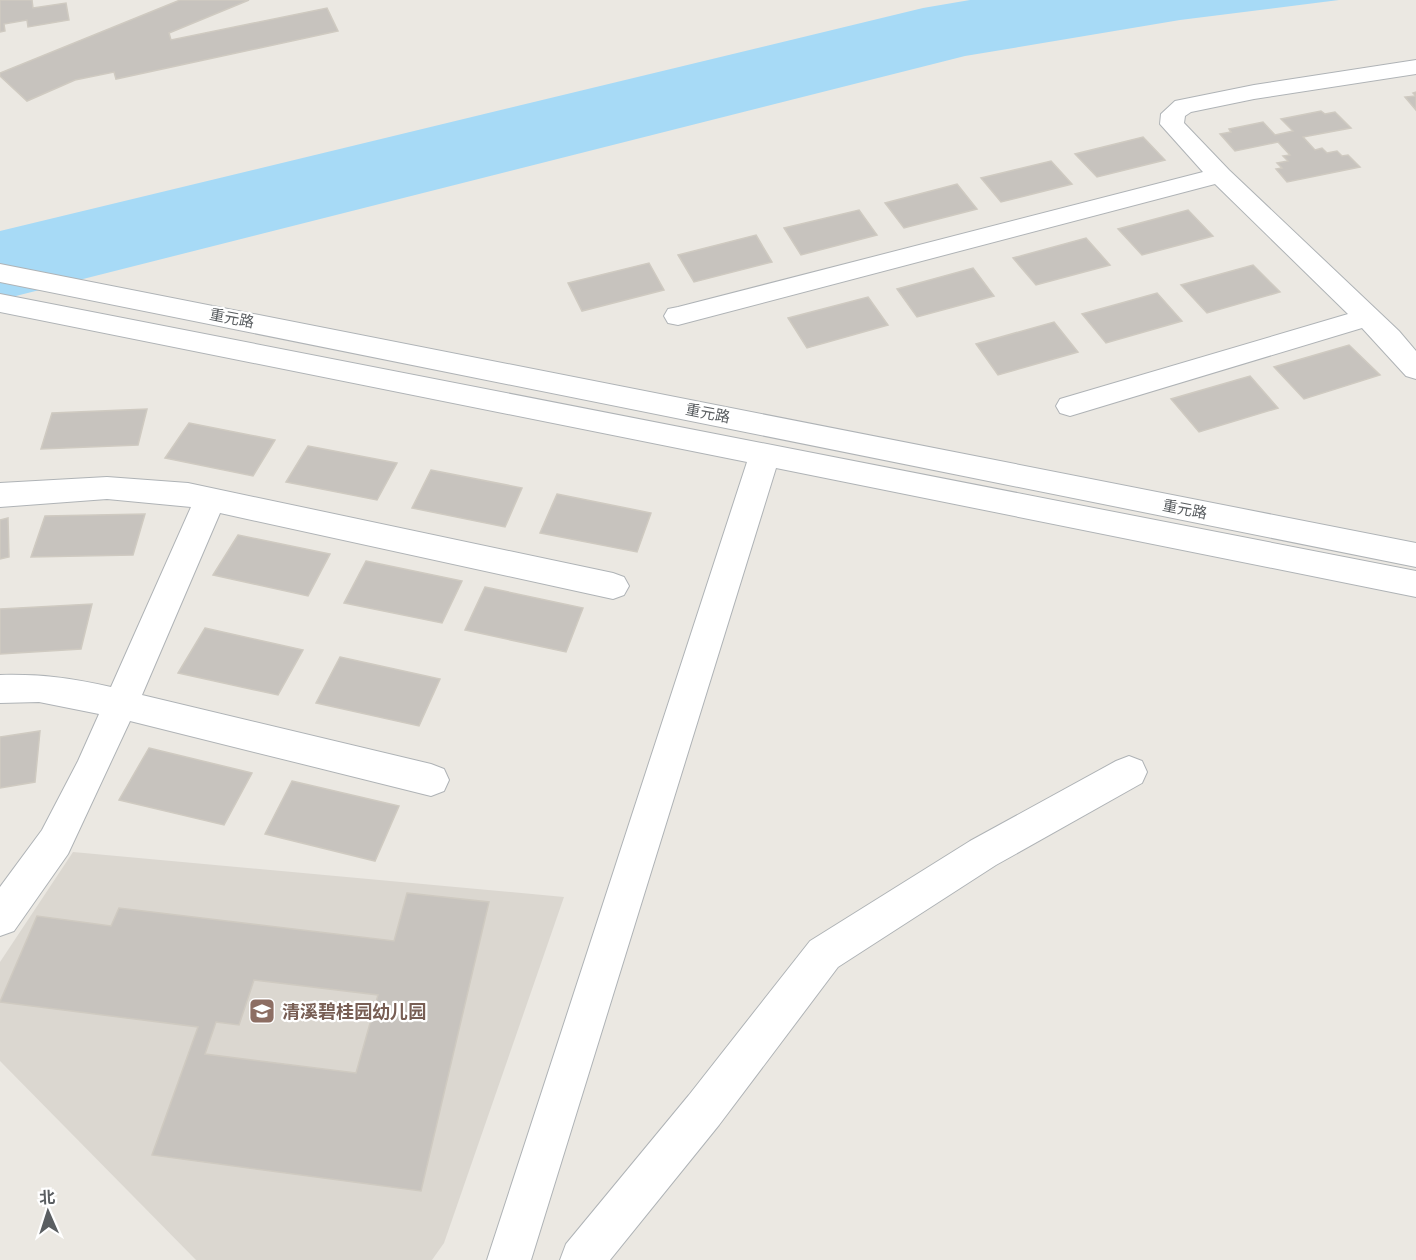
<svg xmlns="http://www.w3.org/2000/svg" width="1416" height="1260" font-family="'Asap Condensed','Noto Sans SC',sans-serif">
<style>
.education{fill:#dbd7d0}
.water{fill:#a7daf6}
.building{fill:#c7c3be;stroke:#cfcac1;stroke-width:1.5;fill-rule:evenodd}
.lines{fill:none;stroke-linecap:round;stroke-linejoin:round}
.minor-casing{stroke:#afb3b6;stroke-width:2}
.minor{fill:#fff;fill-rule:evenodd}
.labels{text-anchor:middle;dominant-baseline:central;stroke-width:4.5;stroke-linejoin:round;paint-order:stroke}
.street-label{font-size:15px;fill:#5a5e61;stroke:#fff}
.near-education-label{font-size:18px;font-weight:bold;fill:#785e54;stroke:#fff;text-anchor:start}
</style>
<rect width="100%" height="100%" fill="#ebe8e2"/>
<!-- education -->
<path class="education" d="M73,852L564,897L444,1243L432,1260H196L0,1061V962Z"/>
<!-- water -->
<path class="water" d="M970,0H1339L1180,20L965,56L0,300V231L923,8Z"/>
<!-- building -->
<g class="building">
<path d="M0,0H32L33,8L66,3L69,20L28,27L27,20L4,24L5,31L0,32Z"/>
<path d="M180,0H249L169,33L171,40L327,8L338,31L116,79L114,72L75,80L27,101L0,76V73Z"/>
<path d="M1416,92V110L1405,97L1416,96L1413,93Z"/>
<path d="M1321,111L1325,114L1335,112L1351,128L1303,137L1315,150L1322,148L1327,153L1337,151L1342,156L1348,155L1360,167L1287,182L1276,169L1282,168L1277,163L1288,161L1283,156L1290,155L1278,142L1235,151L1220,134L1231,132L1229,129L1263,122L1275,135L1293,131L1281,119Z"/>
<path d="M1143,137L1165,160L1097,177L1075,154Z"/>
<path d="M1051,161L1072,184L1001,202L981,178Z"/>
<path d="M957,184L977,209L904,228L885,203Z"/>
<path d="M859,210L877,235L801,255L784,228Z"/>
<path d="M1188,210L1213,236L1142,255L1118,229Z"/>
<path d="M756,235L772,262L694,282L678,255Z"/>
<path d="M1086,238L1110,265L1036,285L1013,258Z"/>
<path d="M649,263L664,290L582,311L568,283Z"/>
<path d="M1253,265L1280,292L1207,313L1181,285Z"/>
<path d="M973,268L994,296L917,317L897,289Z"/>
<path d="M1157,293L1182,321L1106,343L1082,314Z"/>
<path d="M868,297L888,325L807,348L788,318Z"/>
<path d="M1054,322L1078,352L998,375L976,344Z"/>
<path d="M1349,345L1380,375L1304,399L1274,367Z"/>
<path d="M1250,376L1278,408L1199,432L1171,399Z"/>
<path d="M147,409L138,445L41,449L52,413Z"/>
<path d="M189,423L275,440L253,476L165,458Z"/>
<path d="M308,446L397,463L377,500L286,482Z"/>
<path d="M431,470L522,488L505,527L412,508Z"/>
<path d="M557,494L651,513L637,552L540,533Z"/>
<path d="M145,514L133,555L31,557L45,516Z"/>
<path d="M8,518L9,557L0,559V520Z"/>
<path d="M238,535L330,554L308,596L213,575Z"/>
<path d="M366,561L462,581L442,623L344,603Z"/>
<path d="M485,587L583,608L566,652L465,630Z"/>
<path d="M92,604L81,649L0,654V609Z"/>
<path d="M205,628L303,650L278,695L178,673Z"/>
<path d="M340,657L440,679L419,726L316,703Z"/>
<path d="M40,731L35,782L0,788V737Z"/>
<path d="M149,748L252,773L224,825L119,800Z"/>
<path d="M292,781L399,806L375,861L265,834Z"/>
<path d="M407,893L489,902L421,1191L152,1155L198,1027L0,1002L37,916L111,926L119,908L394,941ZM254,980L378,995L356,1073L205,1054L216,1022L239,1025Z"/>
</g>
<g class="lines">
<defs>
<g id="minor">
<path d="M1416,60V74L1254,99L1191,112L1185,116L1184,123L1229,170L1399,331L1416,351V379L1406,376L1362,328L1070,416L1060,413L1056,406L1060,399L1348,314L1215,184L678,325L668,323L664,316L668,309L678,307L1203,172L1160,124L1161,114L1175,101L1254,85Z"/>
<path d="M0,264L1416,543V567L0,282Z"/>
<path d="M0,294L1416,571V597L776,468L531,1260H487L747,462L0,312Z"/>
<path d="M107,477L188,483L613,573L624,577L629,586L624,595L613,599L220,513L142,695L431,764L444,769L449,780L444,791L431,796L130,721L68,854L14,931L0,936V887L42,830L78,761L99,714L39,702L0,703V675C42,674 70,678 111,687L191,507L107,499L0,507V483Z"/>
<path d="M1129,756L1142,761L1147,772L1142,783L996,865L838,967L719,1125L610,1260H560L566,1244L689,1095L810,941L970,841L1116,761Z"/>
</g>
</defs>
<!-- minor casing -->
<use href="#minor" class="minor-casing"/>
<!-- minor -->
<use href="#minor" class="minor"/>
</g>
<!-- icons -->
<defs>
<symbol id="school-square" viewBox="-11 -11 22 22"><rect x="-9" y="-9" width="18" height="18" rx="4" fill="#8d6e63" stroke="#fff"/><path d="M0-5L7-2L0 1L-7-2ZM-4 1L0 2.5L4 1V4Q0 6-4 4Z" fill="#fff"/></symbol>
</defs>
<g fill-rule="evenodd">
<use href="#school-square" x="247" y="996" width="30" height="30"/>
</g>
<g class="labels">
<!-- street labels -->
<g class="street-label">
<text transform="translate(232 318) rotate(11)">重元路</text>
<text transform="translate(708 413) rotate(11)">重元路</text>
<text transform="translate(1185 509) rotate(11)">重元路</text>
</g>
<!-- near-education labels -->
<g class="near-education-label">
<text x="282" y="1011">清溪碧桂园幼儿园</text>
</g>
</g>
<!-- north arrow -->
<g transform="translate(48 1212) rotate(357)" stroke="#ffffff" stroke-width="4.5" paint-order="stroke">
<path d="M0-4.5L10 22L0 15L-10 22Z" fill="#5a5e61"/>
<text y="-9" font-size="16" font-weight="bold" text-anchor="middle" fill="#5a5e61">北</text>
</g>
</svg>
